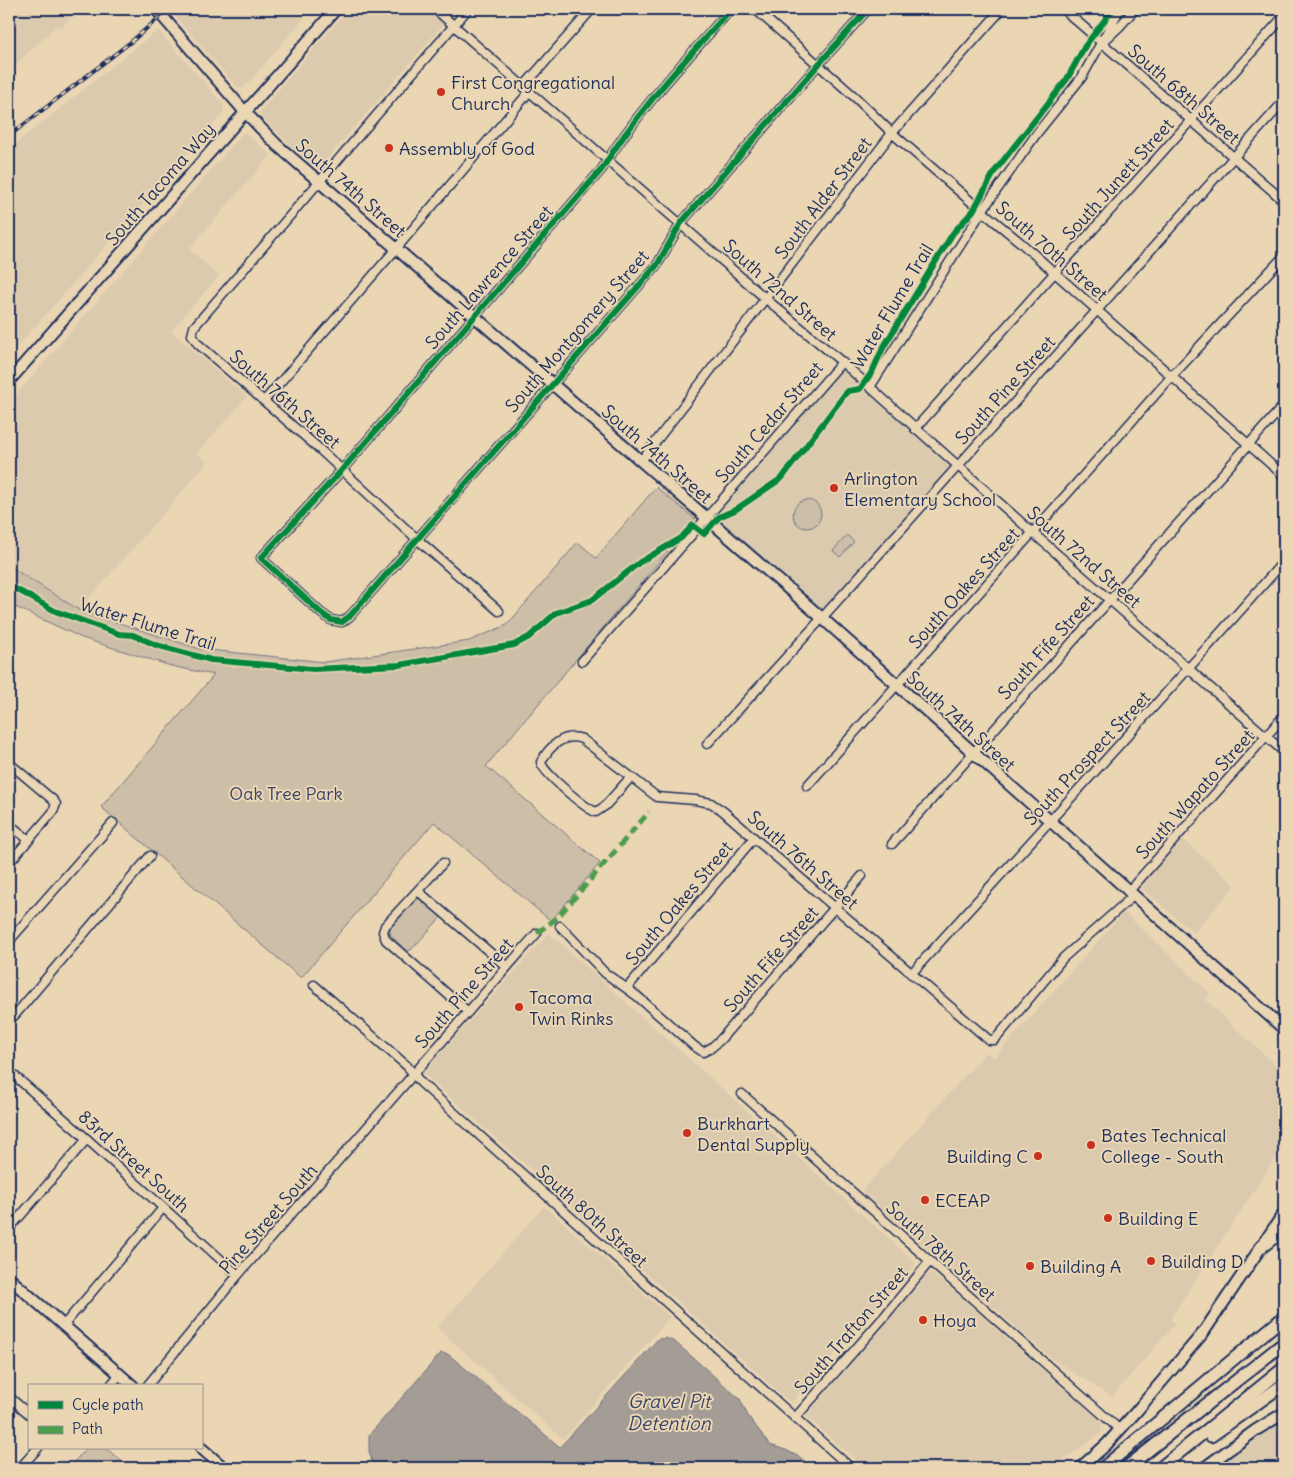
<svg xmlns="http://www.w3.org/2000/svg" width="1293" height="1477" font-family="Delius,sans-serif">
<style>
.built{fill:#dbcaae}
.green{fill:#cdbea8;stroke:#747683}
.water{fill:#a49d96;stroke:#6d7180}
.lines{fill:none;stroke-linecap:round;stroke-linejoin:round}
.minor-casing{stroke:#1b2f5e;stroke-width:11}
.major-casing{stroke:#1b2f5e;stroke-width:14}
.highway-casing{stroke:#1b2f5e;stroke-width:15}
.minor{stroke:#ebd6b4;stroke-width:8}
.major{stroke:#ebd6b4;stroke-width:10}
.highway{stroke:#ebd6b4;stroke-width:11}
.rail-casing{stroke:#1b2f5e;stroke-width:4}
.rail{stroke:#ebd6b4;stroke-width:2;stroke-dasharray:5.5;stroke-linecap:butt}
.quiet{stroke:#4c9d4c;stroke-width:5;stroke-dasharray:10 5;stroke-linecap:butt}
.cycleway-casing{stroke:#ebd6b4;stroke-width:9}
.cycleway{stroke:#00873e;stroke-width:6}
.poi-dot{fill:#c8321e;stroke:#ebd6b4;stroke-width:2}
.labels{text-anchor:middle;dominant-baseline:central;stroke-width:4;stroke-linejoin:round;paint-order:stroke}
.poi-label{font-size:18px;fill:#1b2f5e;stroke:#ebd6b4;text-anchor:start}
.street-label{font-size:18px;fill:#1b2f5e;stroke:#ebd6b4}
.park-label{font-size:18px;fill:#364469;stroke:#ebd6b4}
.water-label{font-size:19px;font-style:italic;fill:#364569;stroke:#ebd6b4}
</style>
<rect width="100%" height="100%" fill="#ebd6b4"/>
<filter id="ink" filterUnits="userSpaceOnUse"><feTurbulence type="fractalNoise" baseFrequency=".02" numOctaves="2"/><feDisplacementMap in="SourceGraphic" scale="10" xChannelSelector="R" yChannelSelector="G"/><feConvolveMatrix kernelMatrix="1 2 1 2 8 2 1 2 1" color-interpolation-filters="sRGB"/></filter>
<g filter="url(#ink)">
<!-- built -->
<g class="built">
<path d="M9,9H77L62,27L56,26L9,71Z"/>
<path d="M181,9H312L245,87L239,89L174,15Z"/>
<path d="M348,9H426L444,24L318,169L287,142L260,115L262,109Z"/>
<path d="M158,30L223,104L224,112L9,356V149Z"/>
<path d="M244,132L271,155L189,249L219,276L171,331L247,397L197,453L208,462L79,610L9,566V403Z"/>
<path d="M842,362L958,466L822,618L713,524L712,511Z"/>
<path d="M1181,838L1235,885L1194,933L1139,886Z"/>
<path d="M1124,912L1210,993L1206,1000L1284,1073V1131L1275,1159L1170,1319L1175,1324L1112,1397L1051,1358L862,1191L986,1052L994,1058Z"/>
<path d="M549,933L916,1263L791,1403L423,1073Z"/>
<path d="M544,1206L670,1317L563,1439L437,1328Z"/>
<path d="M929,1273L934,1274L1099,1420L1102,1425L1101,1433L1052,1468H865L806,1416Z"/>
<path d="M1284,1413V1468H1204Z"/>
</g>
<!-- green -->
<g class="green">
<path d="M656,487L695,519L486,766L600,863L551,921L434,822L301,978L101,807L214,675L171,666L82,638L9,604V566L79,610L200,649L325,662L469,641L507,625L578,542L596,558Z"/>
<circle cx="807" cy="514" r="14"/>
<path d="M847,535L854,542L840,557L833,551Z"/>
<path d="M421,897L443,915L411,950L407,951L392,937L389,930L415,900Z"/>
<path d="M86,1448H106L129,1468H69Z"/>
</g>
<!-- water -->
<path class="water" d="M666,1338L675,1342L740,1399L748,1416L770,1445L786,1450L801,1458L813,1468H374L369,1451V1435L441,1353L449,1355L560,1447L658,1339Z"/>
<g class="lines">
<defs>
<g id="minor">
<path d="M435,9L766,299L842,362L1033,533L1284,752"/>
<path d="M468,9L194,327L192,335L198,344L316,446L417,539L499,611"/>
<path d="M731,9C686,60 638,110 602,169L341,471L261,558L321,613L331,620L342,622L350,616L657,265L681,223L818,65L868,9"/>
<path d="M755,9L856,98L892,133L976,206L1020,242L1284,476"/>
<path d="M1063,9L1284,201"/>
<path d="M1104,41L1119,27L1135,9"/>
<path d="M524,86L592,9"/>
<path d="M870,387L982,211L1037,133L1082,77L1120,9"/>
<path d="M264,401L396,249L530,91"/>
<path d="M915,429L1284,16"/>
<path d="M641,461L892,133L1002,9"/>
<path d="M582,661L842,362"/>
<path d="M707,744L822,618L1284,101"/>
<path d="M9,763L53,800L56,804L53,812L9,863"/>
<path d="M630,778L605,806L596,812C586,809 542,772 541,762C549,747 564,732 582,739L657,797L695,800L711,803L723,811L754,838L989,1040H994L999,1035L1063,958L1133,896"/>
<path d="M807,786L1172,376L1284,256"/>
<path d="M9,824L29,840"/>
<path d="M892,844L1284,405"/>
<path d="M443,863L385,926L383,932L386,940L468,1012"/>
<path d="M418,891L507,967"/>
<path d="M1128,892L1284,716"/>
<path d="M560,926L605,973L637,996L694,1046L703,1052L711,1048L721,1039L862,876"/>
<path d="M9,941L113,823"/>
<path d="M911,974C1035,836 1162,700 1284,561"/>
<path d="M314,985L407,1066L421,1083L851,1468"/>
<path d="M627,988L754,838"/>
<path d="M9,1020L15,1015L150,856"/>
<path d="M9,1071L87,1139L238,1275"/>
<path d="M742,1094L1120,1430"/>
<path d="M9,1229L87,1139"/>
<path d="M63,1326L163,1208"/>
<path d="M110,1386L120,1374"/>
<path d="M147,1386L238,1275L537,933"/>
<path d="M9,1397L29,1414"/>
<path d="M795,1418L883,1318L930,1261"/>
<path d="M20,1468L38,1448"/>
</g>
<g id="major">
<path d="M156,9L245,112L277,145L822,618L1284,1029"/>
<path d="M9,381L336,9"/>
<path d="M9,1278L133,1386"/>
<path d="M201,1448L224,1468"/>
<path d="M1080,1468L1106,1445L1135,1413L1203,1333L1284,1213"/>
<path d="M1204,1468L1256,1430L1284,1413"/>
</g>
<g id="highway">
<path d="M1260,1248L1284,1230"/>
<path d="M1211,1436L1284,1384"/>
<path d="M1103,1468L1284,1317"/>
<path d="M1126,1468L1284,1343"/>
<path d="M1160,1468L1284,1368"/>
</g>
</defs>
<!-- minor casing -->
<use href="#minor" class="minor-casing"/>
<!-- major casing -->
<use href="#major" class="major-casing"/>
<!-- highway casing -->
<use href="#highway" class="highway-casing"/>
<!-- minor -->
<use href="#minor" class="minor"/>
<!-- major -->
<use href="#major" class="major"/>
<!-- highway -->
<use href="#highway" class="highway"/>
<defs>
<path id="rail" d="M9,136L132,41L169,9"/>
</defs>
<!-- rail casing -->
<use href="#rail" class="rail-casing"/>
<!-- rail -->
<use href="#rail" class="rail"/>
<!-- quiet -->
<path class="quiet" d="M537,933L557,918L649,812"/>
<defs>
<g id="cycleway">
<path d="M731,9C686,60 638,110 602,169L341,471L261,558L321,613L331,620L342,622L350,616L657,265L681,223L818,65L868,9"/>
<path d="M9,585L55,611L72,617L119,634L133,635L156,645L211,660L313,669L399,665L514,645L529,637L556,613L592,600L640,562L681,538L693,525L704,534L719,517L735,510L782,478L845,394L848,391L860,389L872,372L883,348L953,233L973,211L995,171L1067,79L1085,46L1110,13L1115,9"/>
</g>
</defs>
<!-- cycleway casing -->
<use href="#cycleway" class="cycleway-casing"/>
<!-- cycleway -->
<use href="#cycleway" class="cycleway"/>
</g>
</g>
<!-- markers -->
<g class="poi-dot">
<circle cx="441" cy="92" r="5"/>
<circle cx="389" cy="148" r="5"/>
<circle cx="834" cy="488" r="5"/>
<circle cx="519" cy="1007" r="5"/>
<circle cx="687" cy="1133" r="5"/>
<circle cx="1091" cy="1145" r="5"/>
<circle cx="1038" cy="1156" r="5"/>
<circle cx="925" cy="1200" r="5"/>
<circle cx="1108" cy="1218" r="5"/>
<circle cx="1151" cy="1261" r="5"/>
<circle cx="1030" cy="1266" r="5"/>
<circle cx="923" cy="1320" r="5"/>
</g>
<g class="labels">
<!-- poi labels -->
<g class="poi-label">
<text x="451" y="82">First Congregational<tspan x="451" dy="21">Church</tspan></text>
<text x="399" y="148">Assembly of God</text>
<text x="844" y="478">Arlington<tspan x="844" dy="21">Elementary School</tspan></text>
<text x="529" y="997">Tacoma<tspan x="529" dy="21">Twin Rinks</tspan></text>
<text x="697" y="1123">Burkhart<tspan x="697" dy="21">Dental Supply</tspan></text>
<text x="1101" y="1135">Bates Technical<tspan x="1101" dy="21">College - South</tspan></text>
<text x="1028" y="1156" text-anchor="end">Building C</text>
<text x="935" y="1200">ECEAP</text>
<text x="1118" y="1218">Building E</text>
<text x="1161" y="1261">Building D</text>
<text x="1040" y="1266">Building A</text>
<text x="933" y="1320">Hoya</text>
</g>
<!-- street labels -->
<g class="street-label">
<text transform="translate(1184 94) rotate(41)">South 68th Street</text>
<text transform="translate(1118 179) rotate(-48)">South Junett Street</text>
<text transform="translate(160 184) rotate(-49)">South Tacoma Way</text>
<text transform="translate(351 188) rotate(41)">South 74th Street</text>
<text transform="translate(823 198) rotate(-53)">South Alder Street</text>
<text transform="translate(1052 251) rotate(41)">South 70th Street</text>
<text transform="translate(489 277) rotate(-49)">South Lawrence Street</text>
<text transform="translate(780 290) rotate(41)">South 72nd Street</text>
<text transform="translate(892 306) rotate(-59)">Water Flume Trail</text>
<text transform="translate(577 331) rotate(-49)">South Montgomery Street</text>
<text transform="translate(1005 390) rotate(-48)">South Pine Street</text>
<text transform="translate(285 399) rotate(41)">South 76th Street</text>
<text transform="translate(769 422) rotate(-49)">South Cedar Street</text>
<text transform="translate(657 454) rotate(41)">South 74th Street</text>
<text transform="translate(1084 557) rotate(41)">South 72nd Street</text>
<text transform="translate(964 588) rotate(-48)">South Oakes Street</text>
<text transform="translate(148 624) rotate(17)">Water Flume Trail</text>
<text transform="translate(1046 647) rotate(-48)">South Fife Street</text>
<text transform="translate(961 721) rotate(42)">South 74th Street</text>
<text transform="translate(1087 758) rotate(-47)">South Prospect Street</text>
<text transform="translate(1195 794) rotate(-48)">South Wapato Street</text>
<text transform="translate(803 860) rotate(41)">South 76th Street</text>
<text transform="translate(679 903) rotate(-50)">South Oakes Street</text>
<text transform="translate(771 959) rotate(-49)">South Fife Street</text>
<text transform="translate(464 993) rotate(-49)">South Pine Street</text>
<text transform="translate(134 1161) rotate(42)">83rd Street South</text>
<text transform="translate(592 1216) rotate(42)">South 80th Street</text>
<text transform="translate(268 1219) rotate(-49)">Pine Street South</text>
<text transform="translate(941 1251) rotate(42)">South 78th Street</text>
<text transform="translate(851 1330) rotate(-49)">South Trafton Street</text>
</g>
<!-- park labels -->
<g class="park-label">
<text x="286" y="793">Oak Tree Park</text>
</g>
<!-- water labels -->
<g class="water-label">
<text x="669" y="1401">Gravel Pit<tspan x="669" dy="22">Detention</tspan></text>
</g>
</g>
<!-- margin -->
<rect width="1293" height="1477" fill="none" stroke="#ebd6b4" stroke-width="30"/>
<rect x="15" y="15" width="1263" height="1447" fill="none" stroke="#1b2f5e" stroke-width="2" filter="url(#ink)"/>
<!-- legend -->
<rect x="28" y="1384" width="175" height="65" fill="#ebd6b4" stroke="#989392"/>
<rect x="38" y="1401" width="25" height="8" fill="#00873e" stroke="#989392"/>
<text x="72" y="1410" font-size="15" fill="#1b2f5e">Cycle path</text>
<rect x="38" y="1426" width="25" height="8" fill="#4c9d4c" stroke="#989392"/>
<text x="72" y="1434" font-size="15" fill="#1b2f5e">Path</text>
</svg>
